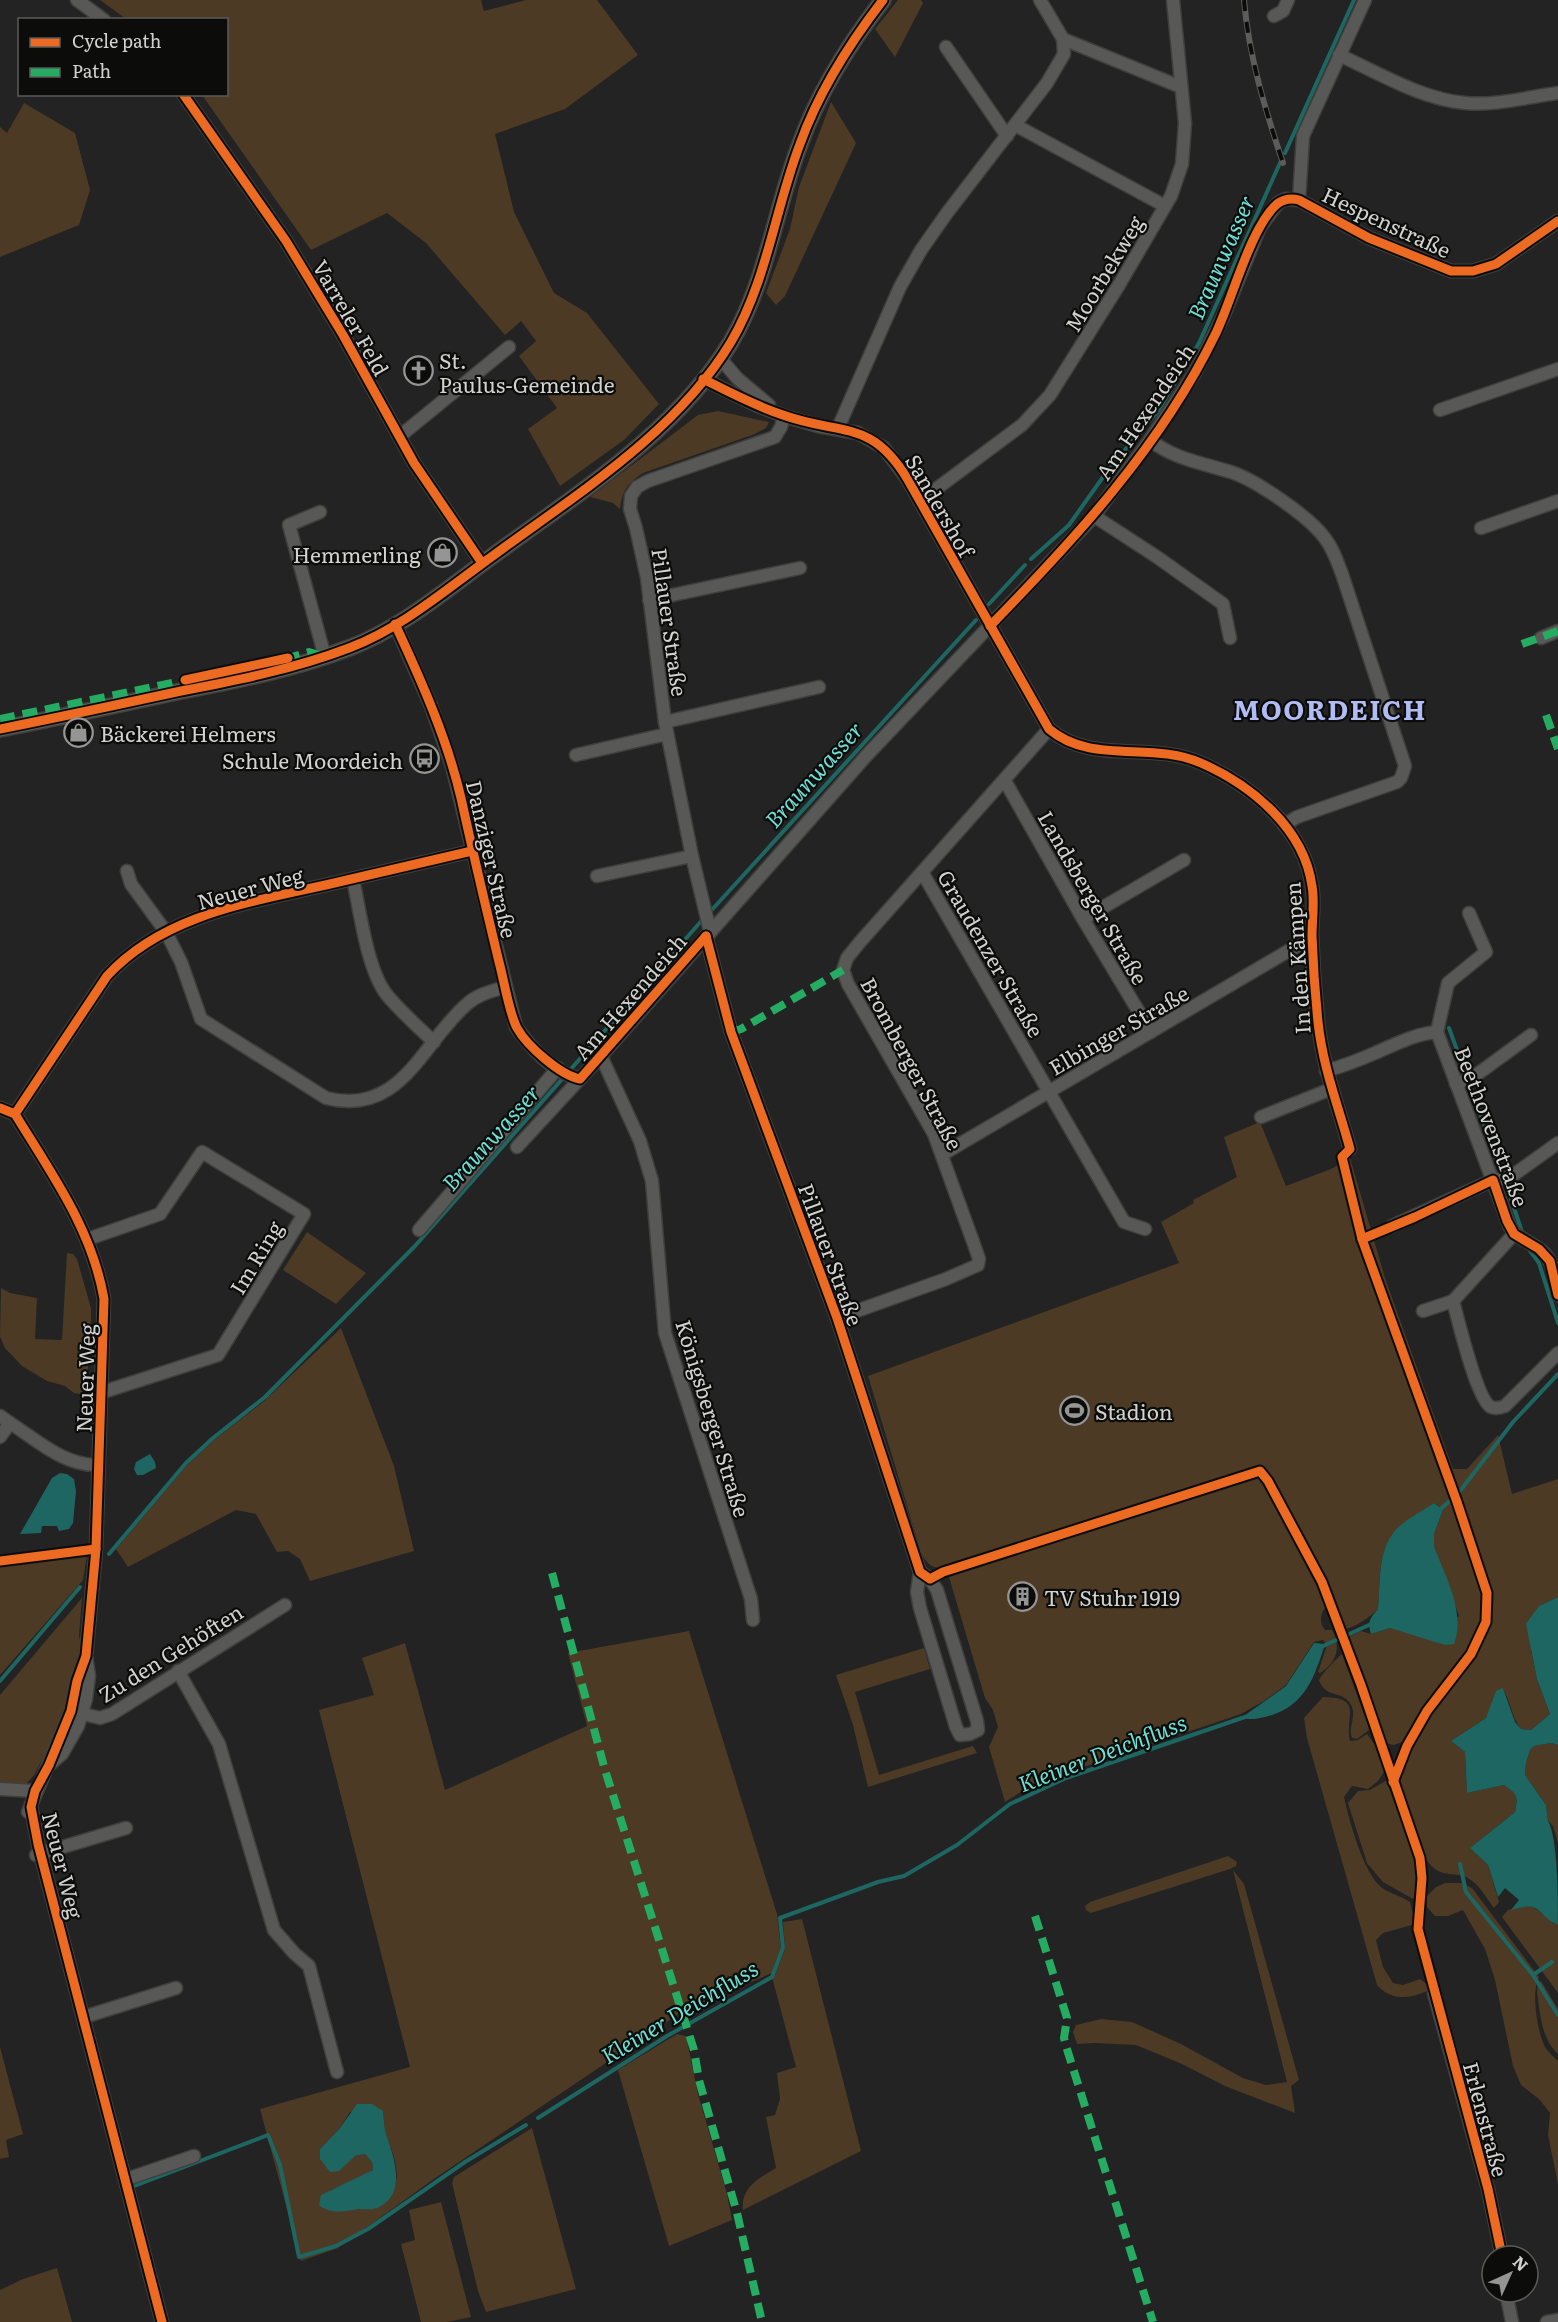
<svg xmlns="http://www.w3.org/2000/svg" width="1558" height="2322" font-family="Literata,serif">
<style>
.green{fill:#4c3a25;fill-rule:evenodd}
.water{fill:#1e6661}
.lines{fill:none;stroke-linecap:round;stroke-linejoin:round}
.stream{stroke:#1e6661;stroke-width:4}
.minor-casing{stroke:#3f403e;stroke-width:15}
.major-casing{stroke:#3f403e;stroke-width:18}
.minor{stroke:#585957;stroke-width:12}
.major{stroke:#5f5f59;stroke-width:15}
.rail-casing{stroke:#5c5c5b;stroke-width:6}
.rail{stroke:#0c0d0b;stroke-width:4;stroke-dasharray:11;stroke-linecap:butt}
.quiet{stroke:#26ab63;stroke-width:8;stroke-dasharray:15 8;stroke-linecap:butt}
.cycleway-casing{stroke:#0c0d0b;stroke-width:13}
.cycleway{stroke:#ed6a23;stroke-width:9}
.labels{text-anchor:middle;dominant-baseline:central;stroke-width:4.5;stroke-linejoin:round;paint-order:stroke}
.street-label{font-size:21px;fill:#d2d3d1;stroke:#0c0d0b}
.poi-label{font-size:21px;fill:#d2d3d1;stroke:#0c0d0b;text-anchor:start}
.water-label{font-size:22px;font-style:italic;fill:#6fe0d6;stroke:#0c0d0b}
.district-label{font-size:27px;font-weight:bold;letter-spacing:1.5px;fill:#b2bcf4;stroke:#0c0d0b}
</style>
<rect width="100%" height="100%" fill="#222322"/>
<!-- green -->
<g class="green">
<path d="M100,0H481L484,11L526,0H597L638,55L565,109L495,134L514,212L554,293L587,313L659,404L624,440L560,486L528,429L557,408L519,356L536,341L521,321L505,335L426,243L387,213L311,250L202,95L226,94V20L126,19Z"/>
<path d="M898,0H921L923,3L895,57L875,29Z"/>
<path d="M831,102L856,143L785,296L776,305L766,293L790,229L799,187Z"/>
<path d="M24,103L75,133L90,190L79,225L0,257V127L7,133Z"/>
<path d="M718,411L769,422L766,428L755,434L643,473C627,484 623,489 620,509L613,503L590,497L698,415Z"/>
<path d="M1260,1122L1286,1186L1331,1169L1350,1158L1385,1278L1453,1469H1467L1498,1435L1512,1494L1558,1479V1597L1539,1606L1531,1650L1537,1679L1550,1714L1531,1730L1521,1729C1511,1717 1511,1701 1503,1689L1486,1718L1451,1741L1465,1752L1467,1793L1504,1785C1518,1795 1518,1795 1515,1812L1470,1848L1488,1865L1499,1902L1494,1908C1486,1898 1479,1883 1466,1877C1456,1873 1445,1876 1435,1869C1418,1857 1403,1802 1396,1781L1410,1747L1453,1681L1445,1677L1402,1742L1394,1745L1385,1743L1350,1643V1636L1361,1631L1371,1634L1390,1628L1427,1638L1459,1616L1434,1546V1534L1443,1510L1434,1503C1424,1511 1412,1517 1402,1525C1376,1546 1381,1580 1378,1609C1365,1622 1352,1628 1336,1632L1326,1607C1320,1613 1319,1623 1325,1630H1332C1342,1648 1336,1663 1320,1673L1318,1672L1327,1645L1323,1640L1314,1642L1286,1685L1264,1701L1241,1714L1033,1784L1005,1802L989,1747L998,1727L993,1710L985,1698L946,1567C933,1570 926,1564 921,1552L868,1376L1179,1263L1161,1222L1194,1203L1193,1200L1237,1177L1224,1137Z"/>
<path d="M307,1232L366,1273L336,1304L283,1270Z"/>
<path d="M67,1253L73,1254L77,1259L91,1308V1339L85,1395L74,1393L65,1386L47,1381L22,1366L5,1348L0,1337L1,1288L10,1293L37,1298L35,1339L62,1340Z"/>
<path d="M341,1328L394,1466L414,1551L310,1581L300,1559L288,1551L277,1552L256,1514L236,1510L128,1567L116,1549L187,1465L215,1439L263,1402Z"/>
<path d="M87,1555L83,1580L0,1675V1567Z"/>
<path d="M82,1598L79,1636L81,1645L63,1721L34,1775L25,1785L0,1783V1695Z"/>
<path d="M689,1631L777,1914L781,1949L772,1973L680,2013L434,2179L338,2248L301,2261L260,2109L410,2067L319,1710L374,1695L362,1658L405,1643L445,1790L587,1726L568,1653ZM350,2112H383C384,2119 384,2128 386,2135C395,2158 406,2184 383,2203C365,2218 346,2200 330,2190L348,2184L373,2170L372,2162L365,2154L355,2156L320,2149L340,2128Z"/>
<path d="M924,1648L930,1669L855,1692L879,1775L973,1746L977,1753L868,1787L853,1725L836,1675Z"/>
<path d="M1342,1654L1368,1725L1369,1730L1357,1739L1352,1738C1348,1726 1357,1716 1351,1705C1343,1689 1326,1700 1319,1680C1321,1675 1338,1657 1342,1654Z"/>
<path d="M1323,1697C1365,1698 1344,1716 1350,1741L1358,1740L1367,1734L1375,1745L1384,1772L1378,1781L1368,1789L1352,1786L1344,1797C1349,1820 1363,1872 1381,1887C1388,1893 1402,1896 1410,1902L1413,1914L1412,1925L1383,1933L1376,1940L1383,1967L1393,1983L1403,1985L1420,1979L1428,1985L1427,1991C1409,1999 1391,2001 1377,1985L1307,1738L1304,1718Z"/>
<path d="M1551,1743L1558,1745V1843L1553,1826L1548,1821L1546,1805L1525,1775L1526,1763L1530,1750L1534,1746Z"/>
<path d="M1387,1780C1395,1804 1429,1879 1413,1899L1383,1882L1367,1863L1348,1803L1358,1791L1370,1790Z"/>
<path d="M1228,1856L1237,1862L1236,1866L1230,1869L1091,1913L1086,1910L1085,1906L1090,1902Z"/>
<path d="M1233,1870L1244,1884L1299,2080L1291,2086L1295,2113L1225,2086L1182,2064L1136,2045L1095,2043L1077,2044L1073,2032L1076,2025L1101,2019L1132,2022L1181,2044L1243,2078L1266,2085L1287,2082Z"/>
<path d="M1445,1883H1461L1472,1888L1539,1977C1531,1992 1537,2031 1545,2047C1548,2052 1554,2057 1558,2061V2184L1548,2135L1550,2113L1540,2100L1521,2085L1513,2066L1495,1980L1485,1949L1463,1910L1448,1916H1435L1427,1907L1426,1897L1436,1887Z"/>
<path d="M1528,1905C1541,1909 1546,1920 1558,1925V1993L1502,1917L1508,1910Z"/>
<path d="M802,1919L861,2151L743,2210C740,2188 759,2178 776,2168L766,2117L775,2115L780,2099L777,2073L796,2067L772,1977L775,1975L785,1949L783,1922Z"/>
<path d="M1541,1981L1558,2009V2054C1541,2038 1540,2013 1537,1991L1538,1984Z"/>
<path d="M677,2034L686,2036L698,2094L727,2194L732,2220L669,2246L618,2070Z"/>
<path d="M0,2047L23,2134L6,2140L9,2157L0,2159Z"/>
<path d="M532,2128L576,2289L486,2312L478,2291L452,2183L454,2177Z"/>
<path d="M441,2202L471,2317L447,2322H421L401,2244L415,2240L409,2210Z"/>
<path d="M57,2268L72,2322H0V2290L23,2279Z"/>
</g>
<!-- water -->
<g class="water">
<path d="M150,1454L155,1462L156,1468L143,1475H137L134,1469L136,1462Z"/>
<path d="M60,1473L67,1474L74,1479L76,1491L73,1523L69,1529L59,1531L57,1526H42L41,1533L20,1534L52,1478Z"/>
<path d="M1434,1503L1443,1510L1434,1534V1546C1445,1576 1466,1612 1454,1644L1445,1645L1390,1628L1371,1634C1367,1622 1370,1618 1378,1609C1381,1580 1376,1545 1402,1524C1412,1516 1424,1510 1434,1503Z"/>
<path d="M1558,1597V1745L1551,1743L1534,1746L1530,1750L1526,1763L1525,1775L1546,1805L1548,1821C1558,1837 1558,1901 1558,1925C1534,1914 1544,1900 1511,1910L1519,1900L1505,1888L1498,1897L1488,1865L1470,1848L1515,1812C1518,1796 1518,1795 1504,1785L1467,1793L1465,1752L1451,1741L1486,1718L1496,1691L1503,1688L1515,1722L1521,1729L1531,1730L1550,1714L1537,1679L1526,1624L1539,1606Z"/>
<path d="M1314,1643L1325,1644C1314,1679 1304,1708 1265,1717C1256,1719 1250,1720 1241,1718L1286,1686Z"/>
<path d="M357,2104H372L383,2111C384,2119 384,2127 386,2134C394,2157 408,2195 377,2208C372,2210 364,2209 359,2209C345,2211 331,2215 319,2205L321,2195L373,2170L372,2162L365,2154L355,2156L339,2171L330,2172L320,2159V2149L340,2128Z"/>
</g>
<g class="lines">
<!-- stream -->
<g class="stream">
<path d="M1285,153L1354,0"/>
<path d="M1031,559L1069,525L1108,470L1158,411L1199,343L1280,163"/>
<path d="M989,604L1025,565"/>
<path d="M709,913L976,620"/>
<path d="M1449,1028L1500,1168"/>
<path d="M1506,1184L1523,1235"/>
<path d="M1526,1245L1539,1263L1558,1323"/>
<path d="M1438,1511L1457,1495L1513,1422L1558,1374"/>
<path d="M109,1554L186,1463L213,1438L265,1397L415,1246L704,918"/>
<path d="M1321,1647L1371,1624"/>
<path d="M0,1681L80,1587"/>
<path d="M1460,1864L1466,1892L1533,1975"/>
<path d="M1552,1962L1533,1975L1558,2015"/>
<path d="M538,2118L667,2036L772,1977L783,1948L780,1918L878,1882L904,1876L957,1845L1010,1804L1066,1778L1245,1717"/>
<path d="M129,2188L268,2135L280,2165L299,2257L336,2246L368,2229L465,2162L526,2125"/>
</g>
<defs>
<g id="minor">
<path d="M77,0L104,20"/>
<path d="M1274,16L1283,11L1288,0"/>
<path d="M1063,39L1181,87"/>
<path d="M946,47L1007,136"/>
<path d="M1339,55C1379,73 1421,99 1465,103C1495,106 1528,97 1558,93"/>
<path d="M183,94L286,241L343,335L414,463L482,563"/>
<path d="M1015,125L1165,206"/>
<path d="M1299,200L1303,136L1365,0"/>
<path d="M720,358L737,378L769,405"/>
<path d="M703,379L758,406L784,416L818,426L858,433L884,448L908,480L1049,729C1091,765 1152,741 1201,763C1251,785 1304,828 1312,886C1315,902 1312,919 1312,936C1313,964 1315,993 1318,1022C1323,1068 1338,1105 1350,1149"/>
<path d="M1440,410L1558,369"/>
<path d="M838,428L900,287L921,250L947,213L1047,83L1064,54L1063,39L1040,0"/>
<path d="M400,436L509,347"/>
<path d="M1150,440C1174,459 1202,463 1231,472C1256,480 1308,516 1324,537C1333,548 1337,561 1342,574L1405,766L1401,778L1397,782L1297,817L1284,825"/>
<path d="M920,501L1022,425L1050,395L1119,285L1171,196L1182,164L1185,123L1173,0"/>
<path d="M320,512L289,525L325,657"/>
<path d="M1094,516L1157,557L1223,604L1230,638"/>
<path d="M1481,528L1558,501"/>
<path d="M649,600L800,568"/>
<path d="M395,624L431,706L452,766L516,1027C530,1047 554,1074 580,1079"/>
<path d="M1541,638L1558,631"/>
<path d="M665,722L819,687"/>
<path d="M576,755L667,734"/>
<path d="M1005,781L1083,919L1151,1032"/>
<path d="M127,871L131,884L166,932L181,962L201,1019L326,1098C401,1117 421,1044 467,1004C478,994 492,991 505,987"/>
<path d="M922,872L1124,1222L1145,1229"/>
<path d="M597,876L692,856"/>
<path d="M353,879C360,911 367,970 387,995C401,1012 418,1027 434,1042"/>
<path d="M1083,919L1184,860"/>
<path d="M710,931L692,856L665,722L647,578L636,528L630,509L631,496L637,487L648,481L775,437L781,427L784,416"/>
<path d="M706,936L731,1032L837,1318L920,1572L917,1592L920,1608L956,1727L960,1735L970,1734L978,1730L977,1721L937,1590L930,1579L920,1572"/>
<path d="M1437,1032L1448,983L1486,952L1469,913"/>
<path d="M601,1056L640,1141L652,1181L665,1333L751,1599L753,1620"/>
<path d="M1326,1071C1343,1066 1359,1060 1375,1053C1396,1044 1414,1034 1437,1032L1510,1227C1520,1243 1542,1244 1550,1262C1555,1272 1555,1285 1558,1295"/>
<path d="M1456,1084L1472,1078L1531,1035"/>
<path d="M0,1108L15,1114C51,1173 92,1229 104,1299L96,1549L86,1656L89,1676L86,1699L78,1726L62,1754L49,1765"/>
<path d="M15,1114L107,976C164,914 252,902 330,884C378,873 425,862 472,851"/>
<path d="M1261,1117L1331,1089"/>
<path d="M517,1147L601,1056L867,755L1094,516L1150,440L1194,374L1223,317L1260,227L1278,203L1286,199L1299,200L1369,238L1451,271H1473L1496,264L1558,221"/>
<path d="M943,1154L1312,937"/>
<path d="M1392,1226L1493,1180L1509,1178L1558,1143"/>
<path d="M419,1230L558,1068"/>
<path d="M1514,1234L1453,1301C1458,1319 1477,1400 1491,1407C1496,1409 1500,1408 1505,1406L1558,1353"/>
<path d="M88,1239L160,1214L202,1152L304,1214L218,1355L103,1392"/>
<path d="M1423,1311L1453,1301"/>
<path d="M837,1318L946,1279L978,1265L979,1259L976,1250L934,1134L848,984L843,970L847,958L860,942L1049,729"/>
<path d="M0,1416L10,1423"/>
<path d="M0,1437L10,1423C37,1440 64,1466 98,1465"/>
<path d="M178,1671L219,1744L274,1930L294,1953L309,1966L337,2072"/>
<path d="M71,1711L100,1718L112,1714L285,1605"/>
<path d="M0,1789L35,1791"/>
<path d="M31,1807L38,1844L162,2322"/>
<path d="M28,1812L71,1711L77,1681L86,1658"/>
<path d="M36,1855L126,1828"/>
<path d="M1434,1993L1488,2189L1502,2256"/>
<path d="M84,2017L176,1988"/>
<path d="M127,2179L194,2156"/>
<path d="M1506,2292L1512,2322"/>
<path d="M1547,2322L1558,2320"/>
</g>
<path id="major" d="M0,729C60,717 121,704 181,691C238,680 294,669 349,648C402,628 448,588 494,555C577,494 677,432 731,342C767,281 775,209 800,144C819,91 849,44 883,0"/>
</defs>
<!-- minor casing -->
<use href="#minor" class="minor-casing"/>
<!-- major casing -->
<use href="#major" class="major-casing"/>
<!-- minor -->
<use href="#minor" class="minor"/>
<!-- major -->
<use href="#major" class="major"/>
<defs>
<path id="rail" d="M1244,0C1249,57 1265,109 1283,163"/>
</defs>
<!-- rail casing -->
<use href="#rail" class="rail-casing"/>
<!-- rail -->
<use href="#rail" class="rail"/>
<!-- quiet -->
<g class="quiet">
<path d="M1522,644L1558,631"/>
<path d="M285,659L309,652L322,656"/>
<path d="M1546,715L1558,749"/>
<path d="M0,719L191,679"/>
<path d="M731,1032L741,1029L843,970"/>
<path d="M552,1573L605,1770L694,2050L699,2080L737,2213L762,2322"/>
<path d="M1035,1916L1067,2018L1064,2038L1066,2046L1153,2322"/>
</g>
<defs>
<g id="cycleway">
<path d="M183,94L286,241L343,335L414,463L482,563"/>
<path d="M703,379C729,392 755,406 783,415C841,436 871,418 908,480L1049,729C1091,765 1152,741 1201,763C1251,785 1304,828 1312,886C1315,902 1312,919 1312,936C1313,964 1315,993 1318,1022C1323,1068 1338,1105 1350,1149L1342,1157L1362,1239L1457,1502L1487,1593L1486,1622L1471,1654L1427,1711L1407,1746L1393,1782"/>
<path d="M395,624C421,680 447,738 461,798C473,853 486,908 499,962C504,980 509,1013 517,1028C527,1046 560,1075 580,1079L706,936"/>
<path d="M990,626C1075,539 1161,446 1215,335C1232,301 1250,228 1277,204C1284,199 1291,198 1299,200L1369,238L1451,271H1473L1496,264L1558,221"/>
<path d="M185,680L288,658"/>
<path d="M0,729C60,717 121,704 181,691C238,680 294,669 349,648C402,628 448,588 494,555C577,494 677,432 731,342C767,281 775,209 800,144C819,91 849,44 883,0"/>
<path d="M706,936L731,1032L837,1318L920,1572L930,1579L943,1572L1260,1471L1268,1481L1322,1582L1361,1685L1420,1858L1422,1878L1418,1929L1488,2189L1502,2256"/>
<path d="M0,1108L15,1114C51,1173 92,1229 104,1299L96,1549L86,1656L77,1681L71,1711L49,1765L35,1791L31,1807L38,1844L162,2322"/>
<path d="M15,1114L107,976C164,914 252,902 330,884C378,873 425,862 472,851"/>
<path d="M1362,1239L1415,1217L1493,1180L1507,1221L1514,1234L1539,1249L1550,1261L1558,1295"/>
<path d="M0,1561L96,1549"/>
</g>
</defs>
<!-- cycleway casing -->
<use href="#cycleway" class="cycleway-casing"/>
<!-- cycleway -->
<use href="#cycleway" class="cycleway"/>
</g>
<!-- icons -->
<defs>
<symbol id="church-ring" viewBox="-11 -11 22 22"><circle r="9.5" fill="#0c0d0b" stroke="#949594" stroke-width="1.5"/><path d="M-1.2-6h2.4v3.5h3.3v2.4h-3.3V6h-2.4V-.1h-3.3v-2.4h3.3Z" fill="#949594"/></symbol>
<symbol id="shop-ring" viewBox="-11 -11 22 22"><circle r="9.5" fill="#0c0d0b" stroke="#949594" stroke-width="1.5"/><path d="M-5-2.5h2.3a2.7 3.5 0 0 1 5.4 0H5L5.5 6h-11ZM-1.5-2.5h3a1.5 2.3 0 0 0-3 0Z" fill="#949594"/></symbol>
<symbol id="bus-ring" viewBox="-11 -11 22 22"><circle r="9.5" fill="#0c0d0b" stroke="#949594" stroke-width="1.5"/><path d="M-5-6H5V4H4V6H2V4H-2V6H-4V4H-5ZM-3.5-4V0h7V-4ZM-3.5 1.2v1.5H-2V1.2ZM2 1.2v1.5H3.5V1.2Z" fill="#949594"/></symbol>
<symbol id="stadium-ring" viewBox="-11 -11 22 22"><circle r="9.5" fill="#0c0d0b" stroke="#949594" stroke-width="1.5"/><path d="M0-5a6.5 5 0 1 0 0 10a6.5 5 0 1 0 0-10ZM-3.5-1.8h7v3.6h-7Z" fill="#949594"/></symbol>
<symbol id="building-ring" viewBox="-11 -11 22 22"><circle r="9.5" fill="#0c0d0b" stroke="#949594" stroke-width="1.5"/><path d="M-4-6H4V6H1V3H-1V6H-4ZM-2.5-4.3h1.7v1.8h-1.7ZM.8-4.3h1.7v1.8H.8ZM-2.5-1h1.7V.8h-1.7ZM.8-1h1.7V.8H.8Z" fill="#949594"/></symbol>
</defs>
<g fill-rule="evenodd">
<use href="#church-ring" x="402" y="354" width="33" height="33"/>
<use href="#shop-ring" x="426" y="536" width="33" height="33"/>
<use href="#shop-ring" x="62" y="716" width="33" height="33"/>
<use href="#bus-ring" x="408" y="742" width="33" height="33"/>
<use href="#stadium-ring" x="1058" y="1394" width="33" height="33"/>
<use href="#building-ring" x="1006" y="1580" width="33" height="33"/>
</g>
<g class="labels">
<!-- street labels -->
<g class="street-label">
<text transform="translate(1387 221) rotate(25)">Hespenstraße</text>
<text transform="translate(1103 273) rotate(-59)">Moorbekweg</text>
<text transform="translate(352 317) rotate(60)">Varreler Feld</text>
<text transform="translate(1144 411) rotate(-56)">Am Hexendeich</text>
<text transform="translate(941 505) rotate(60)">Sandershof</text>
<text transform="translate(671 622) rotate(82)">Pillauer Straße</text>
<text transform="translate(493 859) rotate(77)">Danziger Straße</text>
<text transform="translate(250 887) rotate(-15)">Neuer Weg</text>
<text transform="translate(1094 897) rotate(60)">Landsberger Straße</text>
<text transform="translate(992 953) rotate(60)">Graudenzer Straße</text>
<text transform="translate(1296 958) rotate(-94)">In den Kämpen</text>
<text transform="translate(629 996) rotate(-49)">Am Hexendeich</text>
<text transform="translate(1118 1029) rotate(-30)">Elbinger Straße</text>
<text transform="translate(913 1063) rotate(62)">Bromberger Straße</text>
<text transform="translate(1493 1126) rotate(69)">Beethovenstraße</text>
<text transform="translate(832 1254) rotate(70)">Pillauer Straße</text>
<text transform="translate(255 1257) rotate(-59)">Im Ring</text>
<text transform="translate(84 1378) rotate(-88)">Neuer Weg</text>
<text transform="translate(714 1418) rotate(73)">Königsberger Straße</text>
<text transform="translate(170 1652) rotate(-32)">Zu den Gehöften</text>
<text transform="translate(64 1865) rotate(76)">Neuer Weg</text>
<text transform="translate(1487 2119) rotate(75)">Erlenstraße</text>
</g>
<!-- poi labels -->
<g class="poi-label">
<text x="439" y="359">St.<tspan x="439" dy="24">Paulus-Gemeinde</tspan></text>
<text x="421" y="553" text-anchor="end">Hemmerling</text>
<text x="100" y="732">Bäckerei Helmers</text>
<text x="403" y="759" text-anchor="end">Schule Moordeich</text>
<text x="1095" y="1410">Stadion</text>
<text x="1044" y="1596">TV Stuhr 1919</text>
</g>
<!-- water labels -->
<g class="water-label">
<text transform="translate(1220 257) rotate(-66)">Braunwasser</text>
<text transform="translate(813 774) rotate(-48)">Braunwasser</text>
<text transform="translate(490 1137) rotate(-48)">Braunwasser</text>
<text transform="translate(1102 1752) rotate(-21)">Kleiner Deichfluss</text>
<text transform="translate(679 2011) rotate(-31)">Kleiner Deichfluss</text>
</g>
<!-- district labels -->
<g class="district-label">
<text x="1330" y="708">MOORDEICH</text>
</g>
</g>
<!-- legend -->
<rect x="18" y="18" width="210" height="78" fill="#0c0d0b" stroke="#5b5c5a" stroke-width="1.5"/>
<rect x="30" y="38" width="30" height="9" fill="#ed6a23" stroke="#5b5c5a" stroke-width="1.5"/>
<text x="72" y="48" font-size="18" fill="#d2d3d1">Cycle path</text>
<rect x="30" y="68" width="30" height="9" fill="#26ab63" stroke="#5b5c5a" stroke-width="1.5"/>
<text x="72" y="78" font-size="18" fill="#d2d3d1">Path</text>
<!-- north arrow -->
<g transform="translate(1510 2274) rotate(45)"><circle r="28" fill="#0c0d0b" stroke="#5b5c5a" stroke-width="1.5"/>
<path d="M0-4.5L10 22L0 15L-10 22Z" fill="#949594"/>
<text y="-9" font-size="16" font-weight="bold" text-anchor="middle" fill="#d2d3d1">N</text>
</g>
</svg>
